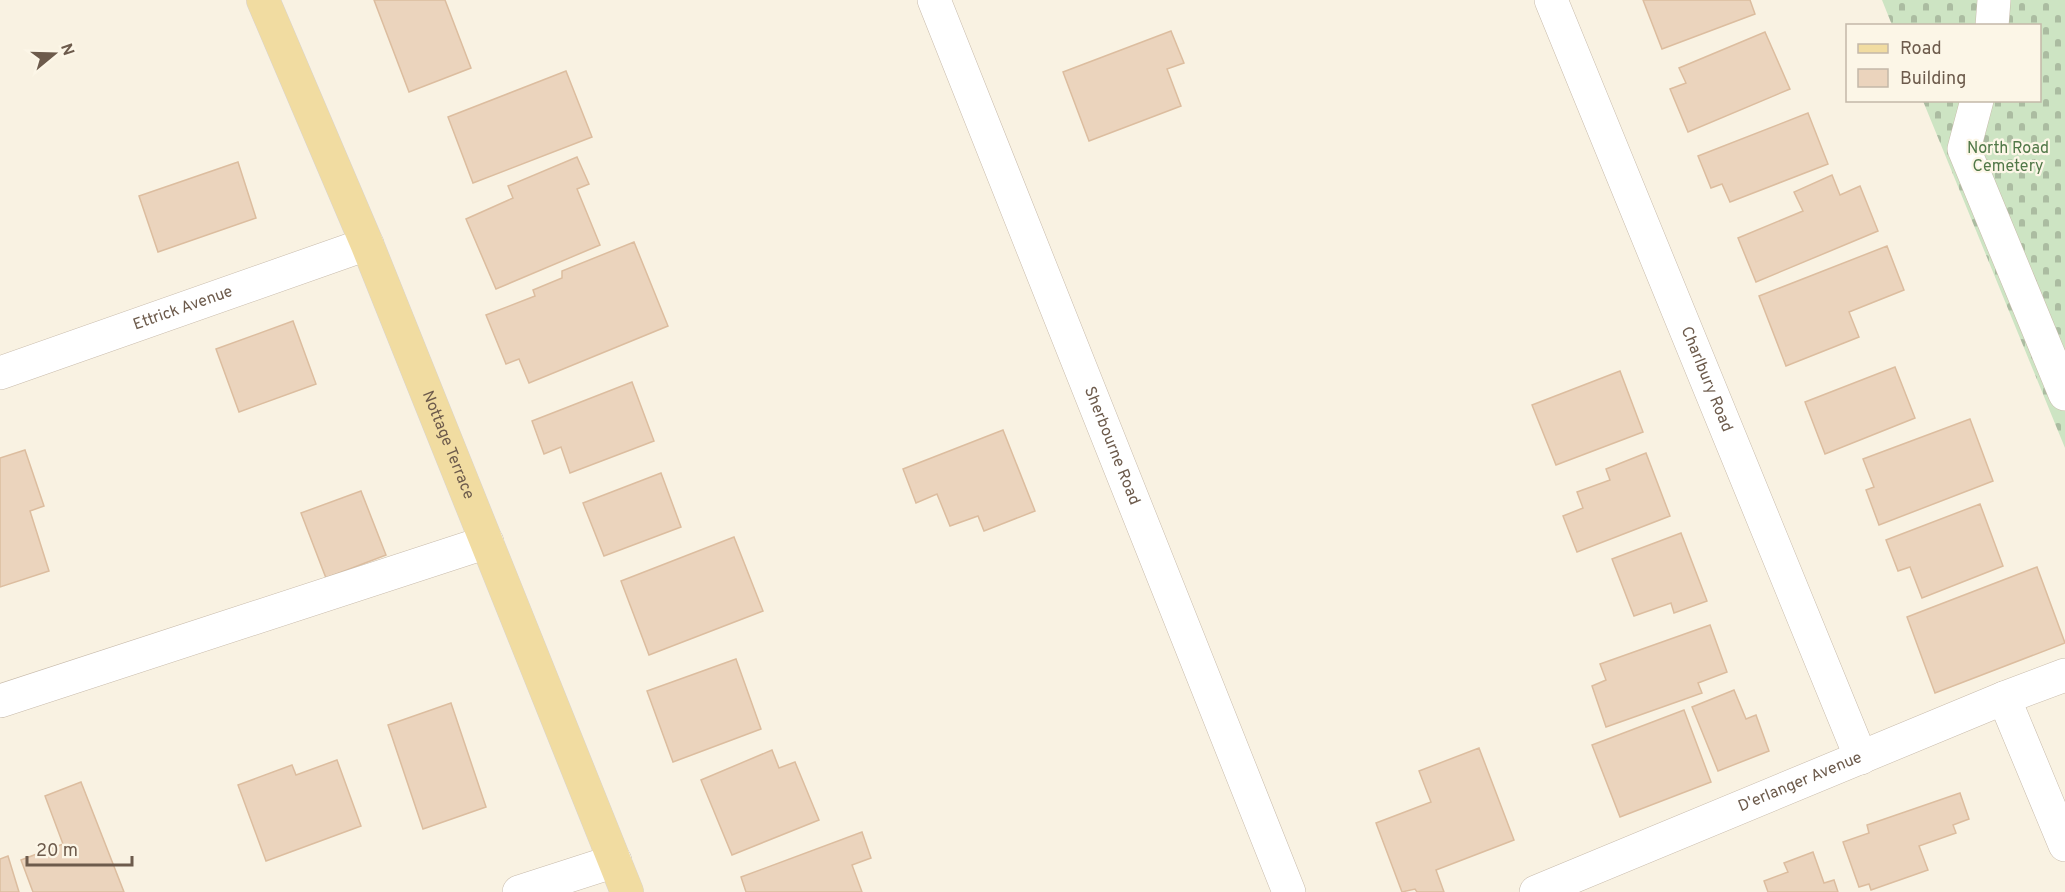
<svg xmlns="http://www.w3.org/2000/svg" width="2065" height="892" font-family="Overpass,sans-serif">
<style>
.cemetery{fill:url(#cemetery-stones)}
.building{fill:#ebd4bd;stroke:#dcbd9f;stroke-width:1.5}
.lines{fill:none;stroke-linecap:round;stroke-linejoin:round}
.minor-casing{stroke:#c8bbab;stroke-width:34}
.major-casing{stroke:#d9d4d0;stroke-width:34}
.minor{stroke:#fff;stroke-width:33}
.major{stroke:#f1dca1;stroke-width:33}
.labels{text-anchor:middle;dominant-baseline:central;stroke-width:4.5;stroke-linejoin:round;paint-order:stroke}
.park-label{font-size:16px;fill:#517848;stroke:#fcf6e7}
.street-label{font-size:16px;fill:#6d5b4c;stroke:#fcf6e7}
</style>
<defs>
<pattern id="cemetery-stones" width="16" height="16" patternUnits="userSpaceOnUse" patternTransform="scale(1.5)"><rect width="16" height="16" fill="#cde4c3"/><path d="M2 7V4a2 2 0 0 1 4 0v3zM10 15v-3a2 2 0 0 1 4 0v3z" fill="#abbca1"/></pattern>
</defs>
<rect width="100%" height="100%" fill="#f9f2e2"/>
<!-- cemetery -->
<path class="cemetery" d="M1882,0H2065V448L1923,101L2040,100V26L1892,25Z"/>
<!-- building -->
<g class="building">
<path d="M374,0H445L471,68L409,92Z"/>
<path d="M1643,0H1750L1755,14L1662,49Z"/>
<path d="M1171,31L1184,63L1167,69L1181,106L1089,141L1063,72Z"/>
<path d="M1765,32L1790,89L1688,132L1670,89L1686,83L1679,68Z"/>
<path d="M566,71L592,137L473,183L448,117Z"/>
<path d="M1808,113L1828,164L1730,202L1722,184L1711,188L1698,156Z"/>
<path d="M577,157L589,184L577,189L600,245L496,289L466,219L513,198L508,186Z"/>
<path d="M238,162L256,218L158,252L139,196Z"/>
<path d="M1832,175L1840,195L1860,186L1878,231L1756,282L1738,238L1803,211L1794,192Z"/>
<path d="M634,242L668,326L529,383L519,359L506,364L486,315L535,296L533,290L562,278V271Z"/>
<path d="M1887,246L1904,290L1849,312L1859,337L1786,366L1759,296Z"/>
<path d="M293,321L316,384L239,412L216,349Z"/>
<path d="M1895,367L1915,418L1825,454L1805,402Z"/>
<path d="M1620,371L1643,432L1556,465L1532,405Z"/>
<path d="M632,382L654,441L570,473L561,447L544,454L532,421Z"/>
<path d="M1970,419L1993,481L1879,525L1866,490L1874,487L1863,459Z"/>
<path d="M1003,430L1035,511L984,531L978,516L950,526L937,494L916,503L903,469Z"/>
<path d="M25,450L44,506L30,511L49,571L0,587V458Z"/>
<path d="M1646,453L1670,516L1577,552L1563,516L1583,508L1577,492L1610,480L1606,469Z"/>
<path d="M661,473L681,527L604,556L583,503Z"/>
<path d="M361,491L386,555L326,578L301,513Z"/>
<path d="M1980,504L2003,566L1922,598L1910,567L1898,571L1886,540Z"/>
<path d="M1681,533L1707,601L1674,613L1671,603L1634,616L1612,559Z"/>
<path d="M734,537L763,611L649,655L621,581Z"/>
<path d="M2037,567L2065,643L1935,693L1907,617Z"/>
<path d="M1710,625L1727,672L1698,683L1702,693L1606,727L1592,686L1606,680L1600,664Z"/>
<path d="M736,659L761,729L673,762L647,691Z"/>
<path d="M1734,690L1746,719L1756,715L1769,751L1718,771L1692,707Z"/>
<path d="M451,703L486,807L423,829L388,725Z"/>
<path d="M1684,710L1711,782L1620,817L1592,745Z"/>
<path d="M1479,748L1514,840L1436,870L1444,892H1417L1415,889L1402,892L1376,823L1431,802L1419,771Z"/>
<path d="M772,750L779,768L795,762L819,820L732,855L701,780Z"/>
<path d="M337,760L361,826L266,861L238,785L292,765L296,775Z"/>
<path d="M81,782L124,892H33L21,860L63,844L45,796Z"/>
<path d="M1960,793L1969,819L1953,825L1956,833L1919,846L1928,870L1871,890L1869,884L1859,887L1843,842L1869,833L1867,825Z"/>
<path d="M862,832L871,858L852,865L862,892H746L741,877Z"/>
<path d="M1813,852L1824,883L1834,880L1838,892H1768L1764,881L1788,872L1784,863Z"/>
<path d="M8,856L19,892H0V859Z"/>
</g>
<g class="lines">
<defs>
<g id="minor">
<path id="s1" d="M934,0L1289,892"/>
<path id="s2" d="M1551,0L1861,758"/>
<path d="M1992,26L1994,0"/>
<path d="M1977,100L1964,149L2065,394"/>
<path id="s3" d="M0,373L367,244"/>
<path d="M2004,698L2065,845"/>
<path d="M0,701L487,542"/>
<path d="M519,892L615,861"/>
<path id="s4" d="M1536,892L2004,698L2065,675"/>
</g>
<g id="major">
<path id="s5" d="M263,0L367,244L627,892"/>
</g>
</defs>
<!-- minor casing -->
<use href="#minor" class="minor-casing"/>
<!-- major casing -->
<use href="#major" class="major-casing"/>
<!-- minor -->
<use href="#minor" class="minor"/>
<!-- major -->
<use href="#major" class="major"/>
</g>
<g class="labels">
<!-- park labels -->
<g class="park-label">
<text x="2008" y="149">North Road<tspan x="2008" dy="18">Cemetery</tspan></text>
</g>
<!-- street labels -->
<g class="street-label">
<text stroke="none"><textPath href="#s3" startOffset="194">Ettrick Avenue</textPath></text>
<text stroke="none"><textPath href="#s2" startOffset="410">Charlbury Road</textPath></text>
<text stroke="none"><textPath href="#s5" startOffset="482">Nottage Terrace</textPath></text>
<text stroke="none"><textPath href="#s1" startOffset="480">Sherbourne Road</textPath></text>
<text stroke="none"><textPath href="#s4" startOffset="286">D'erlanger Avenue</textPath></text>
</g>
</g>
<!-- legend -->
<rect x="1846" y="24" width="195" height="78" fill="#fcf6e7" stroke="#c3b8a9" stroke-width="1.5"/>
<rect x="1858" y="44" width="30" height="9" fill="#f1dca1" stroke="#c3b8a9" stroke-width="1.5"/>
<text x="1900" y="54" font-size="18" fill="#6d5b4c">Road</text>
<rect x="1858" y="69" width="30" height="18" fill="#ebd4bd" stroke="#c3b8a9" stroke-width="1.5"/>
<text x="1900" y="84" font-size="18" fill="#6d5b4c">Building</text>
<!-- north arrow -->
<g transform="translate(54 54) rotate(71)" stroke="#fcf6e7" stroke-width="4.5" paint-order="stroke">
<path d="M0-4.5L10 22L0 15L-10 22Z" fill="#6d5b4c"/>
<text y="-9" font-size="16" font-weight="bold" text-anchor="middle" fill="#6d5b4c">N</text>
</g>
<!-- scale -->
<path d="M27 856v9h105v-9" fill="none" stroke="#6d5b4c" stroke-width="3"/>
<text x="36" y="856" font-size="18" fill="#6d5b4c" stroke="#fcf6e7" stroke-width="4.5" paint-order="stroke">20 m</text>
</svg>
